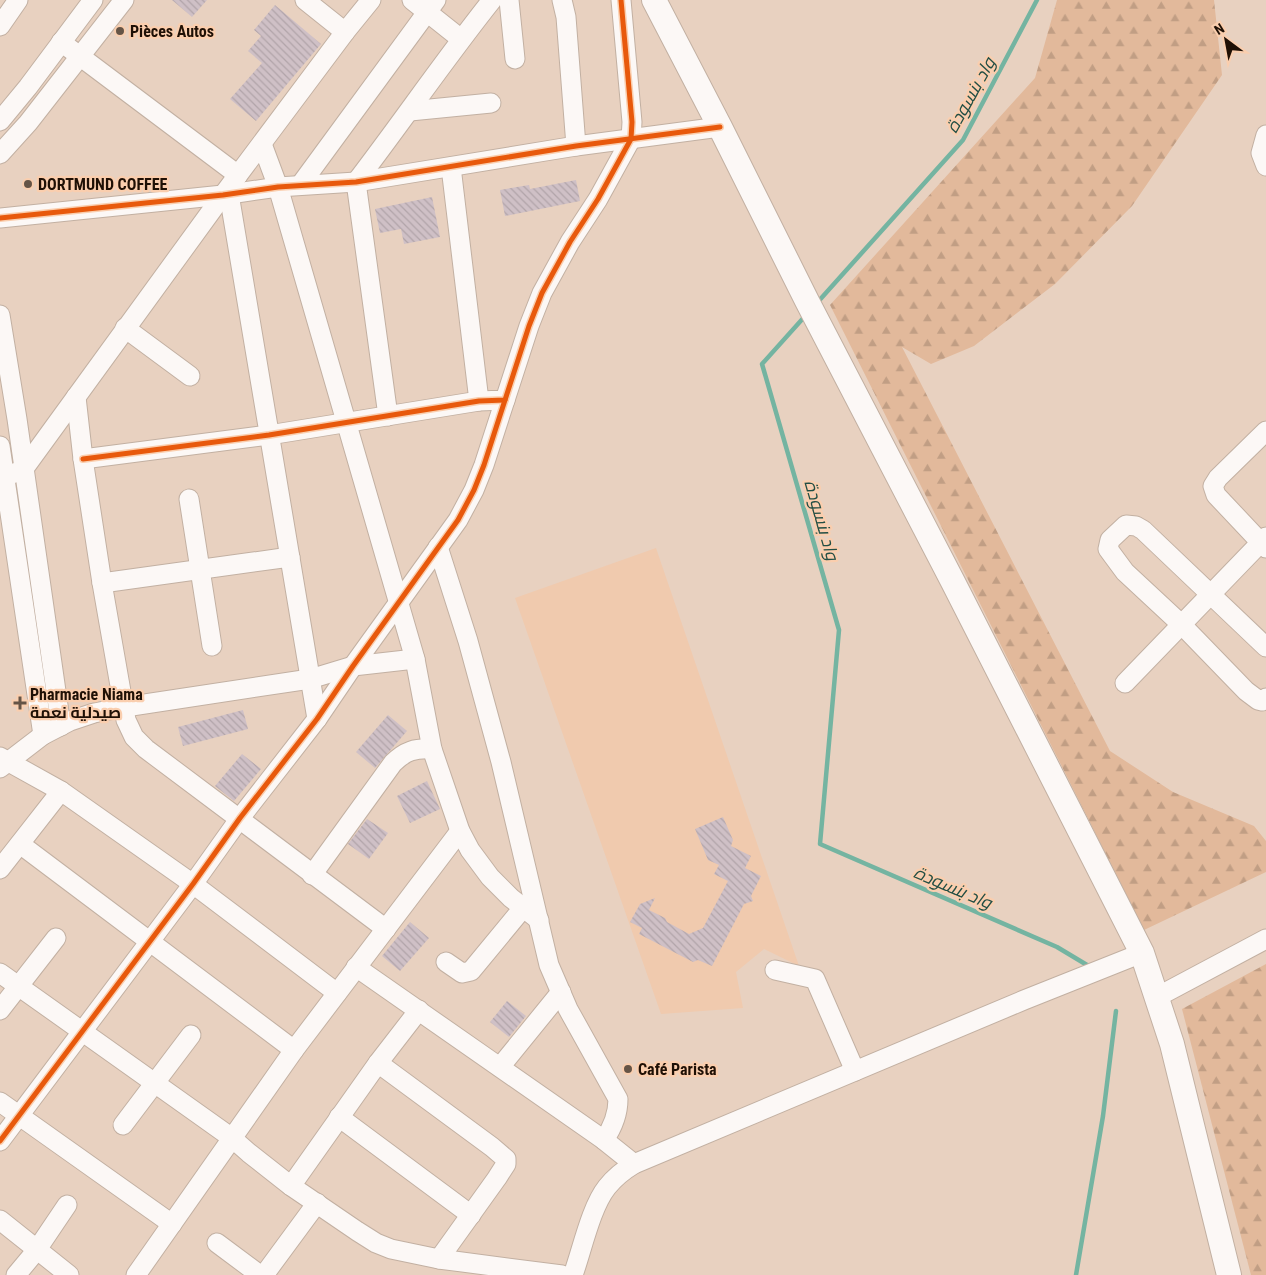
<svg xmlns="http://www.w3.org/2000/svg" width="1266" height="1275" font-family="'Roboto Condensed',Cairo,sans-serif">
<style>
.built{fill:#f0caae}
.forest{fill:url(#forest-firs)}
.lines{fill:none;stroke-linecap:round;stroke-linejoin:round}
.stream{stroke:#74b4a1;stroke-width:4.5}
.building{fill:url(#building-back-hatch)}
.minor-casing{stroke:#c2b0a2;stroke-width:21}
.major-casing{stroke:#c2b0a2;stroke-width:26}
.minor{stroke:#fcf8f6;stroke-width:19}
.major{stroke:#fcf8f6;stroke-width:24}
.cycleway-casing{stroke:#faceae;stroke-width:8}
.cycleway{stroke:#e8590c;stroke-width:5}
.poi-dot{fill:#655446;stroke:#faceae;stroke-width:2}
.labels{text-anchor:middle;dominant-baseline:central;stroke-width:4.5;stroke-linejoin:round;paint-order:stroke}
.poi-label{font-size:16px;font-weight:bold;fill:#1f1005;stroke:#faceae;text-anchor:start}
.water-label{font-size:18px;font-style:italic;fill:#224e44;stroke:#faceae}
</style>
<defs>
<pattern id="forest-firs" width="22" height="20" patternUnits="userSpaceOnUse" patternTransform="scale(1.25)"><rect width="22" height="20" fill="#e2b99b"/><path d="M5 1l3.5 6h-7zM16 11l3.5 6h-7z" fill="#c19e84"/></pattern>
<pattern id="building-back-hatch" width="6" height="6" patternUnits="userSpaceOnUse" patternTransform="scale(1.25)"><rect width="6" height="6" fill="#cfc0c6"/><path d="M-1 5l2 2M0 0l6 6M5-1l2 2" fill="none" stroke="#b1a4a9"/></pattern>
</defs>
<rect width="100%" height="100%" fill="#e8d1c0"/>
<!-- built -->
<path class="built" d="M656,548L799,966L764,949L736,972L743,1008L661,1014L515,598Z"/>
<!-- forest -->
<g class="forest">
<path d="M1057,0H1214L1222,75L1132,206L1055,284L974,346L931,364L902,347L1110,751L1173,792L1254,826L1266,841V872L1144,930L830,305L1035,78Z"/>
<path d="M1266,964V1275H1251L1182,1009Z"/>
</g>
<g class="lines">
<!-- stream -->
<g class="stream">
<path d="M816,304L963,140L1037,0"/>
<path d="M806,315L762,364L839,630L820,844L1057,947L1092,968"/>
<path d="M1076,1275L1103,1116L1116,1011"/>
</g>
</g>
<!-- building -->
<g class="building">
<path d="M172,0H207L192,17Z"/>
<path d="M275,5L321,44L256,121L230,99L262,63L248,51L261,36L254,30Z"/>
<path d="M576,180L580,201L505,216L500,190L529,185L530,189Z"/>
<path d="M432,197L440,237L404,244L401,229L380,233L375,209Z"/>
<path d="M243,710L248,729L183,746L178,727Z"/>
<path d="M388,715L407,731L375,768L356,752Z"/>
<path d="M242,754L261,769L234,801L215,786Z"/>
<path d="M427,781L440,809L410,823L397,796Z"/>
<path d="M723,817L733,840L731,846L751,856L745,868L761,876L751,896L753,901L744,904L712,966L698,960L693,962L639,934L642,928L630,922L640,904L655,898L649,910L665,918L667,922L689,934L703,928L728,881L714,874L719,865L708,860L695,829Z"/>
<path d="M367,819L388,833L369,859L348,844Z"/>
<path d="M410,922L429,938L400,971L382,956Z"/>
<path d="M507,1001L526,1016L509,1037L490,1022Z"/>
</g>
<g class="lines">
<defs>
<g id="minor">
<path d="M305,0L345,32"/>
<path d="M412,0L461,39"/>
<path d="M509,0L515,59"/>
<path d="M562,0L566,17L576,146"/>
<path d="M0,26L18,0"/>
<path d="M61,42L238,175"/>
<path d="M410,111L491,103"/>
<path d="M0,121L28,87L93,0"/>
<path d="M1266,135L1261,153L1266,166"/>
<path d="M262,144L278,187L415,659L432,749L460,831L470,850L490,877L511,898L539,920"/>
<path d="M0,154L28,123L124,0"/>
<path d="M451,167L479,401"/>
<path d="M301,184L436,0"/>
<path d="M229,194L317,719"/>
<path d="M0,218L223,195L278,187L356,182L576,146L720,127"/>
<path d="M0,315L17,419L61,726"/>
<path d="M125,328L190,376"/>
<path d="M76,397L83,459L102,583L126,720L134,737L146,749L386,929"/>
<path d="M388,416L356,182C402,122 445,59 492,0"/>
<path d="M1266,431L1218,478L1213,486L1216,495L1266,548"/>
<path d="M0,446L43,735"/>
<path d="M83,459L269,435L479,401L505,400L529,326L542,293L570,242L598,199L631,139L632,122L621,0"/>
<path d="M0,478L23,470L223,195L345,32L371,0"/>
<path d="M189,499L212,646"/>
<path d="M438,547L468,641L501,762L549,965L568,1009L618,1099C618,1115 613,1127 604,1140"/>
<path d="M102,583L290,557"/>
<path d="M1266,647L1143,530L1136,526L1126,525L1110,540L1108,549L1125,572L1182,625L1246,691L1258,700L1262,701L1266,698"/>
<path d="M1125,683L1266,537"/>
<path d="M0,757L61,791L193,884L337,993"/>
<path d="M0,768L43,735L70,721L94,713L125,707L310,679L353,666L415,659"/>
<path d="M20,844L294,1050"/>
<path d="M0,869L61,791"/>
<path d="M312,875L393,763C405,751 415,748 432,749"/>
<path d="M446,962L462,973L471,971L523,908"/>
<path d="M356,967L604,1140L634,1164"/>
<path d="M775,970L815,979L855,1071"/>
<path d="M0,973L232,1138L249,1153L291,1186L357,1231L376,1243L391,1249L439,1259L562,1275"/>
<path d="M1157,997L1266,939"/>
<path d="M0,1010L56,938"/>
<path d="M378,1063L492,1147L506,1159V1164L497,1178L439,1259"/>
<path d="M500,1067L561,992"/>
<path d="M0,1102L172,1224"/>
<path d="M339,1117L471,1215"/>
<path d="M123,1125L191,1035"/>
<path d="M0,1141L193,884L240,818L317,719L353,666L458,520L474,490L484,465L505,400"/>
<path d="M291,1186L378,1063L419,1010"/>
<path d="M0,1220L69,1275"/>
<path d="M217,1243L260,1275"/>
<path d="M16,1275L36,1251L67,1205"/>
<path d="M136,1275L294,1050L460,831"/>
<path d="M264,1275L317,1203"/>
<path d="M573,1275C582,1250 591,1207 607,1187C615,1177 624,1170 634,1164L1024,1000L1142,953"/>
</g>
<path id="major" d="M654,0L720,127L807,301L953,582L1142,953L1172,1044L1229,1275"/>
</defs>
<!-- minor casing -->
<use href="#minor" class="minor-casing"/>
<!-- major casing -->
<use href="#major" class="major-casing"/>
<!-- minor -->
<use href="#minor" class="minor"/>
<!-- major -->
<use href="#major" class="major"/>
<defs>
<g id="cycleway">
<path d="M0,218L223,195L278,187L356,182L576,146L720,127"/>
<path d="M83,459L269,435L479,401L505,400L529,326L542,293L570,242L598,199L631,139L632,122L621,0"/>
<path d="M0,1141L193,884L240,818L317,719L353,666L458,520L474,490L484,465L505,400"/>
</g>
</defs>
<!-- cycleway casing -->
<use href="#cycleway" class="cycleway-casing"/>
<!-- cycleway -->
<use href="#cycleway" class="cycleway"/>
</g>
<!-- markers -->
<g class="poi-dot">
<circle cx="120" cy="31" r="5"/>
<circle cx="28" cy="184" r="5"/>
<path d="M17.5 695.5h5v5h5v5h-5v5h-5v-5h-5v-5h5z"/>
<circle cx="628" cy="1069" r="5"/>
</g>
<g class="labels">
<!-- poi labels -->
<g class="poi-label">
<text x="130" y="31">Pièces Autos</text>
<text x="38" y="184">DORTMUND COFFEE</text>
<text x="30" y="694">Pharmacie Niama<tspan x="30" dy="18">صيدلية نعمة</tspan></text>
<text x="638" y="1069">Café Parista</text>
</g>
<!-- water labels -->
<g class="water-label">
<text transform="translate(970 95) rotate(-61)">واد بنسودة</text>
<text transform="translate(822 520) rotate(74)">واد بنسودة</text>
<text transform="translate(953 887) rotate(23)">واد بنسودة</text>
</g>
</g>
<!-- north arrow -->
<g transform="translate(1226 40) rotate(328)" stroke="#faceae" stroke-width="4" paint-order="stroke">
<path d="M0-4L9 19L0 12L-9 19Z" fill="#1f1005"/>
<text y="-8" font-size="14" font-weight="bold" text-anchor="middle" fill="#1f1005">N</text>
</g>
</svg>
